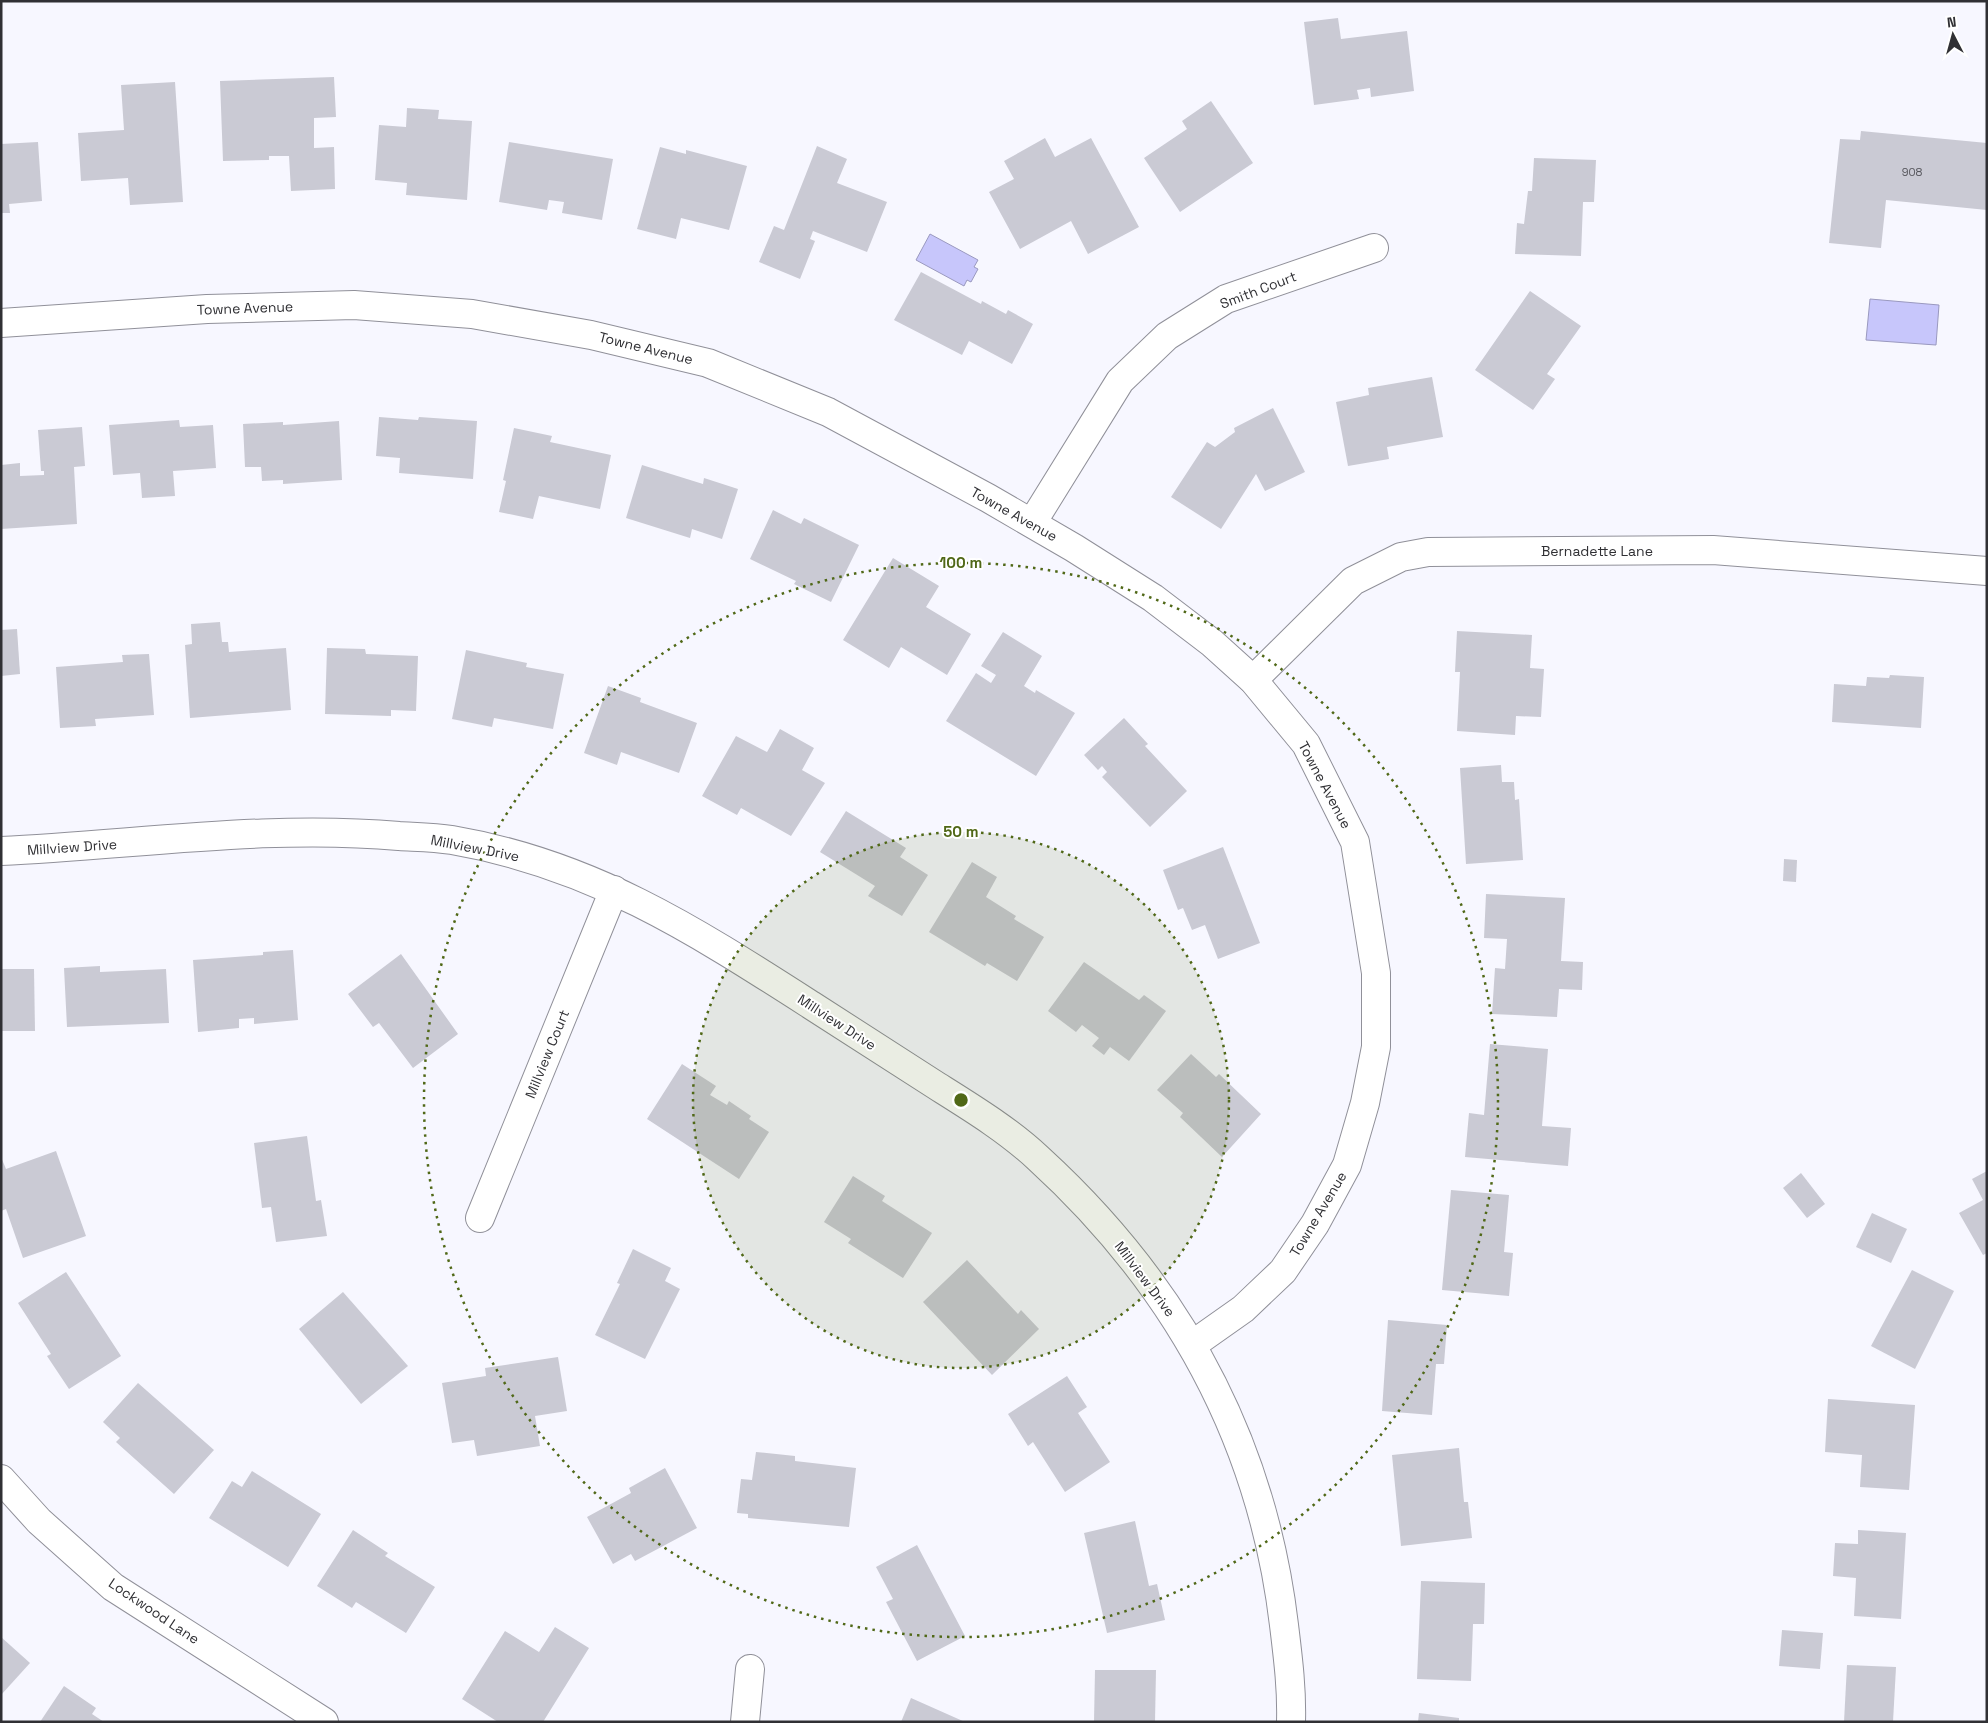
<svg xmlns="http://www.w3.org/2000/svg" width="1988" height="1723" font-family="'Space Grotesk',sans-serif">
<style>
.water{fill:#c7c6fb;stroke:#9a99bf}
.building{fill:#cacad4}
.lines{fill:none;stroke-linecap:round;stroke-linejoin:round}
.street-casing{stroke:#909099;stroke-width:30}
.secondary-casing{stroke:#909099;stroke-width:30}
.street{stroke:#fff;stroke-width:28}
.secondary{stroke:#fff;stroke-width:28}
.ring{fill:none;stroke:#506817;stroke-width:2.5;stroke-dasharray:2.5 5}
.labels{text-anchor:middle;dominant-baseline:central;stroke-width:4;stroke-linejoin:round;paint-order:stroke}
.number-label{font-size:11px;fill:#56565c}
.street-label{font-size:14px;fill:#303034;stroke:#fff}
.centre{fill:#506817;stroke:#fff;stroke-width:2.5}
.ring-label{font-size:15px;text-anchor:middle;font-weight:bold;fill:#506817;stroke:#fff;stroke-width:4;stroke-linejoin:round;paint-order:stroke}
</style>
<rect width="100%" height="100%" fill="#f7f7ff"/>
<!-- water -->
<g class="water">
<path d="M930,234L978,260L974,267L978,269L971,282L967,280L964,286L916,260Z"/>
<path d="M1870,299L1939,305L1936,345L1866,340Z"/>
</g>
<!-- building -->
<g class="building">
<path d="M1338,18L1341,39L1407,31L1414,91L1371,97L1370,88L1357,90L1359,99L1314,105L1304,22Z"/>
<path d="M334,77L336,117L314,118V148L334,147L335,189L291,191L289,156H269V160L223,161L220,81Z"/>
<path d="M175,82L183,202L130,205L128,178L81,181L78,133L124,130L121,85Z"/>
<path d="M1211,101L1253,163L1180,212L1144,158L1187,129L1182,121Z"/>
<path d="M407,108L439,110L438,119L472,121L467,200L406,195L407,183L375,180L379,125L406,127Z"/>
<path d="M1861,131L1987,143V210L1886,200L1881,248L1829,243L1840,139L1860,140Z"/>
<path d="M1045,138L1055,157L1091,138L1139,227L1088,254L1071,221L1020,249L989,192L1014,179L1004,161Z"/>
<path d="M38,142L42,201L9,204L10,213H1V144Z"/>
<path d="M509,142L613,159L602,220L562,213L564,202L549,200L547,210L499,202Z"/>
<path d="M817,146L847,159L837,183L887,202L867,252L813,231L810,239L815,241L800,279L759,262L774,226L784,230Z"/>
<path d="M660,147L686,154V150L747,166L729,230L681,218L676,239L637,229Z"/>
<path d="M1534,158L1596,160L1594,202H1583L1581,256L1515,254L1517,223L1524,224L1528,191H1532Z"/>
<path d="M921,272L981,304L982,301L1006,314L1008,310L1033,324L1012,364L969,341L962,355L894,320Z"/>
<path d="M1530,291L1581,326L1547,374L1555,379L1533,410L1475,370Z"/>
<path d="M1432,377L1443,437L1387,447L1389,459L1348,466L1336,402L1369,395L1368,388Z"/>
<path d="M1273,408L1305,472L1265,491L1256,474L1221,529L1171,497L1207,442L1215,447L1235,432L1234,428Z"/>
<path d="M379,417L418,420L419,417L477,421L473,479L399,473L400,458L376,456Z"/>
<path d="M179,420L180,427L213,425L216,468L173,471L175,496L142,498L140,473L113,475L109,425Z"/>
<path d="M339,421L342,480L283,484V480L262,481L261,467H245L243,424L283,422V425Z"/>
<path d="M82,427L85,466L74,467L77,524L1,529V465L20,463V476L44,475V471H41L38,430Z"/>
<path d="M514,428L552,436L550,442L611,455L600,509L539,496L533,519L499,512L506,481L503,480Z"/>
<path d="M642,465L703,484L704,478L738,489L722,539L692,529L690,538L626,518Z"/>
<path d="M773,510L801,524L804,518L859,545L831,602L794,584L796,581L750,559Z"/>
<path d="M893,558L939,586L926,607L971,634L947,675L901,647L889,668L843,640Z"/>
<path d="M220,622L222,642H228L229,652L286,648L291,710L190,718L185,645L192,644L191,624Z"/>
<path d="M17,629L20,674L1,676V630Z"/>
<path d="M1457,631L1532,635L1530,668L1544,669L1541,717L1516,716L1515,735L1457,731L1460,672H1455Z"/>
<path d="M1003,632L1042,656L1024,686L1035,693L1036,690L1075,713L1036,776L946,721L976,673L991,683L996,675L981,666Z"/>
<path d="M327,648L365,649L366,654L418,656L416,711L391,710V716L325,714Z"/>
<path d="M466,650L527,663L526,667L564,674L553,729L494,718L492,727L452,719Z"/>
<path d="M149,654L154,715L95,719L96,726L60,728L56,667L123,662L122,655Z"/>
<path d="M1890,675L1924,677L1921,728L1832,722L1834,684L1866,686L1867,677L1889,678Z"/>
<path d="M608,686L641,698L640,702L697,723L679,773L621,752L617,765L584,753Z"/>
<path d="M1124,718L1148,744L1145,746L1187,791L1150,827L1102,777L1107,772L1102,766L1098,770L1084,755Z"/>
<path d="M780,729L814,748L802,770L825,783L791,836L741,808L737,815L702,796L736,736L767,752Z"/>
<path d="M1501,765L1502,782H1514L1515,800L1519,799L1523,860L1466,864L1460,768Z"/>
<path d="M846,811L906,848L900,857L928,875L902,916L868,896L875,886L820,852Z"/>
<path d="M1223,847L1260,943L1218,959L1205,925L1192,930L1183,908L1178,910L1163,870Z"/>
<path d="M1784,859L1797,860L1796,882L1783,881Z"/>
<path d="M972,862L997,877L986,897L1016,916L1014,919L1044,937L1017,981L987,963L985,966L929,932Z"/>
<path d="M1486,894L1565,898L1561,961L1583,962L1582,990L1559,989L1557,1017L1492,1014L1495,968L1505,969L1507,939L1484,938Z"/>
<path d="M293,950L298,1020L254,1024V1018L239,1019V1028L198,1032L193,960L263,955V952Z"/>
<path d="M401,954L458,1034L413,1068L379,1023L373,1027L348,994Z"/>
<path d="M1084,962L1139,1000L1144,995L1166,1011L1129,1061L1110,1047L1104,1055L1092,1046L1099,1038L1082,1025L1076,1032L1048,1011Z"/>
<path d="M100,966V972L166,969L169,1023L67,1027L64,968Z"/>
<path d="M1,969H34L35,1031H1Z"/>
<path d="M1490,1044L1548,1049L1542,1126L1571,1128L1568,1166L1465,1157L1469,1113L1484,1115Z"/>
<path d="M1191,1054L1216,1077L1219,1074L1261,1114L1222,1157L1180,1117L1183,1113L1157,1090Z"/>
<path d="M682,1064L716,1086L710,1095L727,1105L729,1101L751,1116L749,1119L769,1132L739,1179L647,1119Z"/>
<path d="M307,1136L316,1201L321,1200L327,1236L276,1242L271,1207L262,1208L254,1143Z"/>
<path d="M56,1151L86,1236L23,1258L6,1209L1,1211V1157L6,1169Z"/>
<path d="M1987,1171V1253L1983,1255L1959,1213L1983,1200L1972,1179Z"/>
<path d="M1801,1173L1825,1204L1807,1218L1783,1188Z"/>
<path d="M853,1176L885,1196L882,1201L932,1233L903,1278L848,1243L851,1239L824,1222Z"/>
<path d="M1451,1190L1509,1195L1504,1252L1513,1253L1509,1296L1442,1290Z"/>
<path d="M1872,1213L1907,1229L1891,1263L1856,1247Z"/>
<path d="M633,1249L671,1268L665,1281L680,1289L645,1359L595,1335L620,1284L617,1283Z"/>
<path d="M967,1260L1018,1314L1021,1310L1039,1329L992,1375L923,1302Z"/>
<path d="M1912,1270L1954,1291L1915,1369L1871,1346Z"/>
<path d="M66,1272L121,1356L69,1389L47,1356L51,1354L18,1303Z"/>
<path d="M343,1292L408,1366L361,1404L299,1329Z"/>
<path d="M1388,1320L1447,1325L1444,1364H1436L1432,1415L1382,1411Z"/>
<path d="M558,1357L567,1411L535,1416L540,1446L477,1456L474,1440L452,1443L442,1383L486,1376L485,1368Z"/>
<path d="M1067,1376L1087,1407L1078,1413L1110,1462L1065,1492L1033,1442L1028,1446L1008,1414Z"/>
<path d="M138,1383L214,1450L174,1494L116,1442L120,1438L103,1422Z"/>
<path d="M1828,1399L1915,1405L1909,1490L1860,1487L1862,1455L1825,1452Z"/>
<path d="M1459,1448L1464,1502H1468L1472,1538L1401,1546L1392,1455Z"/>
<path d="M756,1452L795,1456V1461L856,1468L849,1527L748,1518V1514L737,1513L741,1479L752,1480Z"/>
<path d="M665,1468L697,1528L635,1561L631,1554L613,1564L587,1517L631,1493L629,1488Z"/>
<path d="M252,1471L321,1514L288,1567L209,1518L232,1481L242,1487Z"/>
<path d="M1135,1521L1149,1586L1157,1584L1165,1620L1107,1633L1084,1533Z"/>
<path d="M353,1530L388,1553L385,1556L435,1587L406,1633L356,1602L352,1608L317,1586Z"/>
<path d="M1858,1530L1906,1533L1901,1619L1854,1616L1856,1578L1833,1576L1835,1543L1858,1544Z"/>
<path d="M917,1545L965,1636L917,1661L886,1602L893,1599L876,1567Z"/>
<path d="M1421,1581L1485,1583L1484,1624H1473L1471,1681L1417,1679Z"/>
<path d="M555,1627L589,1648L543,1722H498L462,1699L505,1631L539,1652Z"/>
<path d="M1782,1630L1823,1633L1820,1669L1779,1666Z"/>
<path d="M1,1637L30,1663L1,1695Z"/>
<path d="M1847,1665L1896,1667L1893,1722H1844Z"/>
<path d="M1095,1670H1156L1155,1722H1094Z"/>
<path d="M64,1686L96,1708L92,1714L104,1722H40Z"/>
<path d="M911,1698L965,1722H901Z"/>
<path d="M1419,1713L1459,1718V1722H1418Z"/>
</g>
<g class="lines">
<defs>
<g id="street">
<path d="M1,323L207,309L354,305L472,314L591,335L708,363L828,412L988,498L1074,548L1153,598L1212,643L1253,680L1306,744L1355,842L1376,973V1047L1365,1103L1347,1165L1315,1224L1283,1271L1243,1309L1192,1345"/>
<path d="M1032,523L1120,381L1167,336L1226,299L1374,248"/>
<path d="M1253,680L1353,581L1401,557L1428,552L1713,550L1987,571"/>
<path d="M480,1218L614,890"/>
<path d="M1,1479L39,1521L113,1587L324,1722"/>
<path d="M745,1722L750,1669"/>
</g>
<path id="secondary" d="M1,851C133,845 267,824 399,836C416,837 434,837 452,840C592,864 694,930 811,1005C853,1032 895,1059 937,1086C972,1108 1008,1130 1038,1158C1176,1284 1262,1439 1284,1625C1288,1658 1292,1689 1291,1722"/>
</defs>
<!-- street casing -->
<use href="#street" class="street-casing"/>
<!-- secondary casing -->
<use href="#secondary" class="secondary-casing"/>
<!-- street -->
<use href="#street" class="street"/>
<!-- secondary -->
<use href="#secondary" class="secondary"/>
</g>
<!-- distance rings -->
<circle cx="961" cy="1100" r="268" fill="#506817" fill-opacity=".12"/>
<g class="ring">
<circle cx="961" cy="1100" r="268"/>
<circle cx="961" cy="1100" r="537"/>
</g>
<g class="labels">
<!-- number labels -->
<g class="number-label">
<text x="1912" y="172">908</text>
</g>
<!-- street labels -->
<g class="street-label">
<text transform="translate(1258 290) rotate(-21)">Smith Court</text>
<text transform="translate(245 308) rotate(-2)">Towne Avenue</text>
<text transform="translate(646 348) rotate(14)">Towne Avenue</text>
<text transform="translate(1014 514) rotate(29)">Towne Avenue</text>
<text x="1597" y="551">Bernadette Lane</text>
<text transform="translate(1325 785) rotate(62)">Towne Avenue</text>
<text transform="translate(72 847) rotate(-4)">Millview Drive</text>
<text transform="translate(475 848) rotate(11)">Millview Drive</text>
<text transform="translate(837 1022) rotate(33)">Millview Drive</text>
<text transform="translate(547 1054) rotate(-68)">Millview Court</text>
<text transform="translate(1318 1214) rotate(-59)">Towne Avenue</text>
<text transform="translate(1145 1279) rotate(53)">Millview Drive</text>
<text transform="translate(154 1611) rotate(34)">Lockwood Lane</text>
</g>
</g>
<circle cx="961" cy="1100" r="8" class="centre"/>
<g class="ring-label">
<text x="961" y="568">100 m</text>
<text x="961" y="837">50 m</text>
</g>
<!-- border -->
<rect width="1988" height="1723" fill="none" stroke="#303034" stroke-width="5"/>
<!-- north arrow -->
<g transform="translate(1953 35) rotate(354)" stroke="#ffffff" stroke-width="4" paint-order="stroke">
<path d="M0-4L9 19L0 12L-9 19Z" fill="#303034"/>
<text y="-8" font-size="14" font-weight="bold" text-anchor="middle" fill="#303034">N</text>
</g>
</svg>
